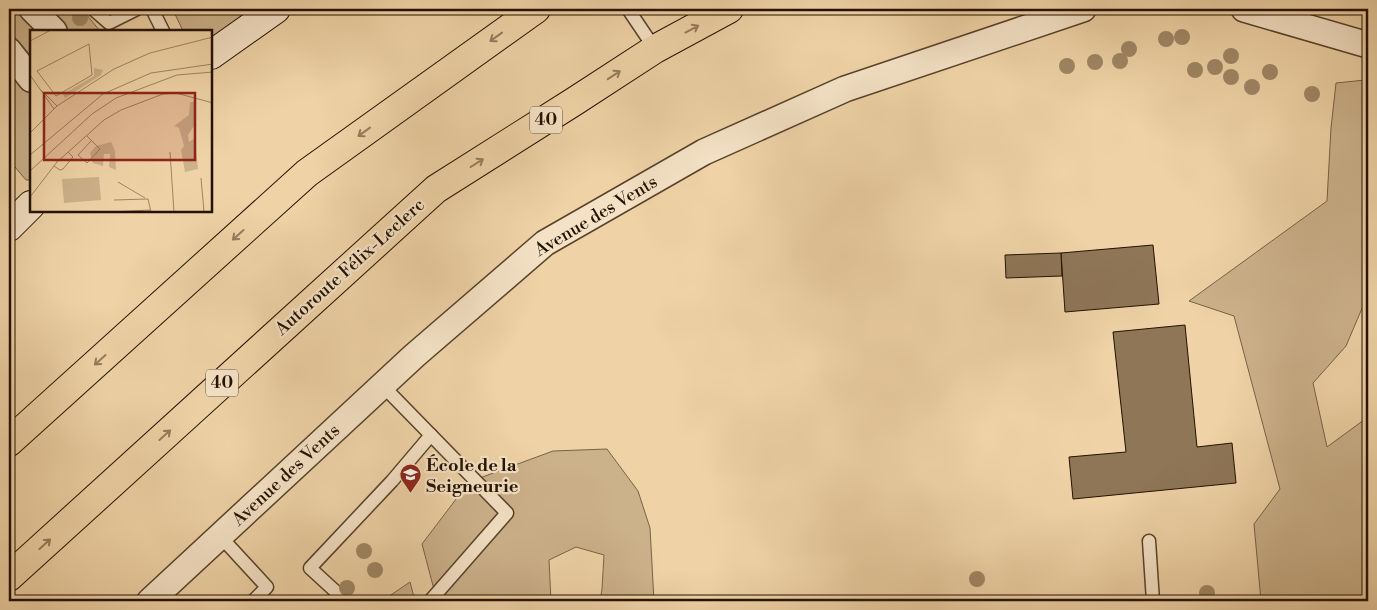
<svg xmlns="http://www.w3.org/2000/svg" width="1377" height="610" font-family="'Libre Bodoni',serif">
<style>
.green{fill:#ccb28b;stroke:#786246}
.building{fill:#8e7657;stroke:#241100}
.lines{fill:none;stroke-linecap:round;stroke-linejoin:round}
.lane-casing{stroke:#57422a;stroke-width:15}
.street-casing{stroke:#57422a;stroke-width:28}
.secondary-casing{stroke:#241100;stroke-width:30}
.highway-casing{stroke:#241100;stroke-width:30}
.lane{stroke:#f5e2c6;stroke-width:12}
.street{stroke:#f5e2c6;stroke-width:25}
.secondary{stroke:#f5e2c6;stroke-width:28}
.highway{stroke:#efd3a7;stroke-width:28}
.tree{fill:#a08766}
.oneway{stroke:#947c5c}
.labels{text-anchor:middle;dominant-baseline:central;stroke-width:4.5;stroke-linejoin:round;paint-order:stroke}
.shield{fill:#f5e2c6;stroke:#63503b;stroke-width:1}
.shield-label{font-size:16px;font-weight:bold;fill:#241100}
.street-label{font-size:18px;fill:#241100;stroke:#f5e2c6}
.poi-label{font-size:18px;font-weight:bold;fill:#241100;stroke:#f5e2c6;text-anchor:start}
.inset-road{fill:none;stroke:#9e8564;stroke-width:1}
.view{fill:#8f2418;fill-opacity:0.15;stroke:#8f2418;stroke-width:2.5}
.inset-edge{fill:none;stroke:#241100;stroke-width:2.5}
</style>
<rect width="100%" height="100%" fill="#efd3a7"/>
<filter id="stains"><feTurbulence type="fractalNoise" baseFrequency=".004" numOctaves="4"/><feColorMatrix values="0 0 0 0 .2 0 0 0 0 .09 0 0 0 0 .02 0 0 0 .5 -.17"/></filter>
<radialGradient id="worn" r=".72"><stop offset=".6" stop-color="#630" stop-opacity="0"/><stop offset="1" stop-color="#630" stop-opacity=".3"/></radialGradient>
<!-- green -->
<g class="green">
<path d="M9,9H17L36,31H31V56L9,30Z"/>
<path d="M50,9H82L100,31H69Z"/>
<path d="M179,9H253L211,38V31H183L174,12Z"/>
<path d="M9,69L31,95V178L29,180H26L9,160V136L12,133L9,130Z"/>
<path d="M1365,80L1366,299L1346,346L1313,383L1327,447L1368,417V601H1261L1254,524L1280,489L1234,316L1189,301L1327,201L1331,128L1336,83Z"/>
<path d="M607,449L638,491L650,528L654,601H600L602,589L604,555L576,547L549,560L551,601H437L422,544L469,482L553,451Z"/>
<path d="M410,582L415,601H382Z"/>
</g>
<!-- building -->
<g class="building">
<path d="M1153,245L1159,304L1065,312L1061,253Z"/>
<path d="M1061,253L1062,276L1006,278L1005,255Z"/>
<path d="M1185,325L1197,447L1232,443L1236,483L1073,499L1069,457L1126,452L1113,332Z"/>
</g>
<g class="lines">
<defs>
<g id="lane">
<path d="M93,9L109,23L137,9"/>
<path d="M152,9L163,31"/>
<path d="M628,9L655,49"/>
<path d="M383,386L507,513L430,601"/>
<path d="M220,536L267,587L253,601"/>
<path d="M1149,541L1153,601"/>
<path d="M346,601L310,568L392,481L431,435"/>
</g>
<g id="street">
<path d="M32,9L54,31"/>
<path d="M1244,9L1368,45"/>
<path d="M9,51L31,79"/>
<path d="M150,601L414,356L545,243L704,152L845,89L1083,9"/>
</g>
<g id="secondary">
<path d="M211,55L276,9"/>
<path d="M9,227L31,205"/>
</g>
<g id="highway">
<path d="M9,442L307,173L536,9"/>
<path d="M9,577L436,189L575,101L655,49L729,9"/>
</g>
</defs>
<!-- lane casing -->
<use href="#lane" class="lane-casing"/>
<!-- street casing -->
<use href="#street" class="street-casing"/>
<!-- secondary casing -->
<use href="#secondary" class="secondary-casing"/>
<!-- highway casing -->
<use href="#highway" class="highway-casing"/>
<!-- lane -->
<use href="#lane" class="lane"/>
<!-- street -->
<use href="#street" class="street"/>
<!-- secondary -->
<use href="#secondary" class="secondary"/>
<!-- highway -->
<use href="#highway" class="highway"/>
</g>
<!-- trees -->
<g class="tree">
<circle cx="80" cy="18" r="8"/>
<circle cx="1182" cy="37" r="8"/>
<circle cx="1166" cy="39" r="8"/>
<circle cx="1129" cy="49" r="8"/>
<circle cx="1231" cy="56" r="8"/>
<circle cx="1120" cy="61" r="8"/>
<circle cx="1095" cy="62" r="8"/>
<circle cx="1067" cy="66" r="8"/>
<circle cx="1215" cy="67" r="8"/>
<circle cx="1195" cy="70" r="8"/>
<circle cx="1270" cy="72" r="8"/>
<circle cx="1231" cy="77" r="8"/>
<circle cx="1252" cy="87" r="8"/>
<circle cx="1312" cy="94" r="8"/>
<circle cx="364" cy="551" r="8"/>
<circle cx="375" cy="570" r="8"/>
<circle cx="977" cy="579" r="8"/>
<circle cx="347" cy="588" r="8"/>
<circle cx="1207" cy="593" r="8"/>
</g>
<!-- one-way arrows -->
<defs><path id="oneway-shaft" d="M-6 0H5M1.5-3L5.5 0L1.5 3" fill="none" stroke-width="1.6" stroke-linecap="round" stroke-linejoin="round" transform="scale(1.25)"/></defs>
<g class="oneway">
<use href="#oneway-shaft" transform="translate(692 29) rotate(-28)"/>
<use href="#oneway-shaft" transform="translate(496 37) rotate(144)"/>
<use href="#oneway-shaft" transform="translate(614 75) rotate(-33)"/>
<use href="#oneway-shaft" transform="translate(364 132) rotate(144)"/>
<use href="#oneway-shaft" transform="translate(477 163) rotate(-32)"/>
<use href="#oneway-shaft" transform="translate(238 235) rotate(138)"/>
<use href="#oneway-shaft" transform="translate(100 360) rotate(138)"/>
<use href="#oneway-shaft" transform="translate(165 435) rotate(-42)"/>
<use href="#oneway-shaft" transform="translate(45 544) rotate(-42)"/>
</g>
<!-- icons -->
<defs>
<symbol id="school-pin" viewBox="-11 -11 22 30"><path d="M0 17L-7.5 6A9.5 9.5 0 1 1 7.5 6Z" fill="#8f2418" stroke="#f5e2c6"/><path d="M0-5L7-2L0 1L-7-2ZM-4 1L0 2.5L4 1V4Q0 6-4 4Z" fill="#fff"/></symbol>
</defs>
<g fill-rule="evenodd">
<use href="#school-pin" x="398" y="462" width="25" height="34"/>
</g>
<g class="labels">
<!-- shield labels -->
<g class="shield">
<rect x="530" y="106.5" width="32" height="27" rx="4"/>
<rect x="206" y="369.5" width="32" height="27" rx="4"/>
</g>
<g class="shield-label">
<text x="546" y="120">40</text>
<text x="222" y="383">40</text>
</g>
<!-- street labels -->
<g class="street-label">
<text transform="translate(596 216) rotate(-31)">Avenue des Vents</text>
<text transform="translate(350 267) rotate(-42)">Autoroute Félix-Leclerc</text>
<text transform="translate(286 475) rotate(-43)">Avenue des Vents</text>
</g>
<!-- poi labels -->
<g class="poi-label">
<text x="426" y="465">École de la<tspan x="426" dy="21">Seigneurie</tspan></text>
</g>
</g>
<!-- overview -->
<g transform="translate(30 30)">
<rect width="182" height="182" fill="#efd3a7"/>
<path d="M64,38L73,40L71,45L35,68L33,64L64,46ZM160,72H164V96L158,105L159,112L165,108L168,139L155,142L151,120L154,116L149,98L144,96L159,85ZM81,112L85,121L86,140L79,137L80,124H74L73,136L63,133L60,123L66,116ZM69,147L71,170L34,173L32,149Z" fill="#ccb28b"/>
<path class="inset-road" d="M0,11L21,0M59,14L62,45L26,66L7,41ZM0,45L24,79M9,58L27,76M0,103L27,76L84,39L120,23L183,7M56,105L70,119L57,133L48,125L61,111M140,122L144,182M0,125L73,64L121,43L183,34M24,136L30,140L33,139L43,127L38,122M0,141L62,84L86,68L147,45L183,42M171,148L174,182M88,152L115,168M0,167L27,132L74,90L91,80L133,64L146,63L183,73M84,170L118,169L121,182M81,182L120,180"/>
<path class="view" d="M14,63H165V130H14Z"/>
<rect width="182" height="182" class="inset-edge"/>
</g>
<!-- margin -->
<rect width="1377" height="610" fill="none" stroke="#efd3a7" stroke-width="30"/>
<rect x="10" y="10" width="1357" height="590" fill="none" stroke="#241100" stroke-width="2.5"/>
<rect x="15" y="15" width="1347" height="580" fill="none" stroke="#241100"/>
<rect width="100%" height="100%" filter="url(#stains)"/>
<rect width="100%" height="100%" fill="url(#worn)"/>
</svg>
